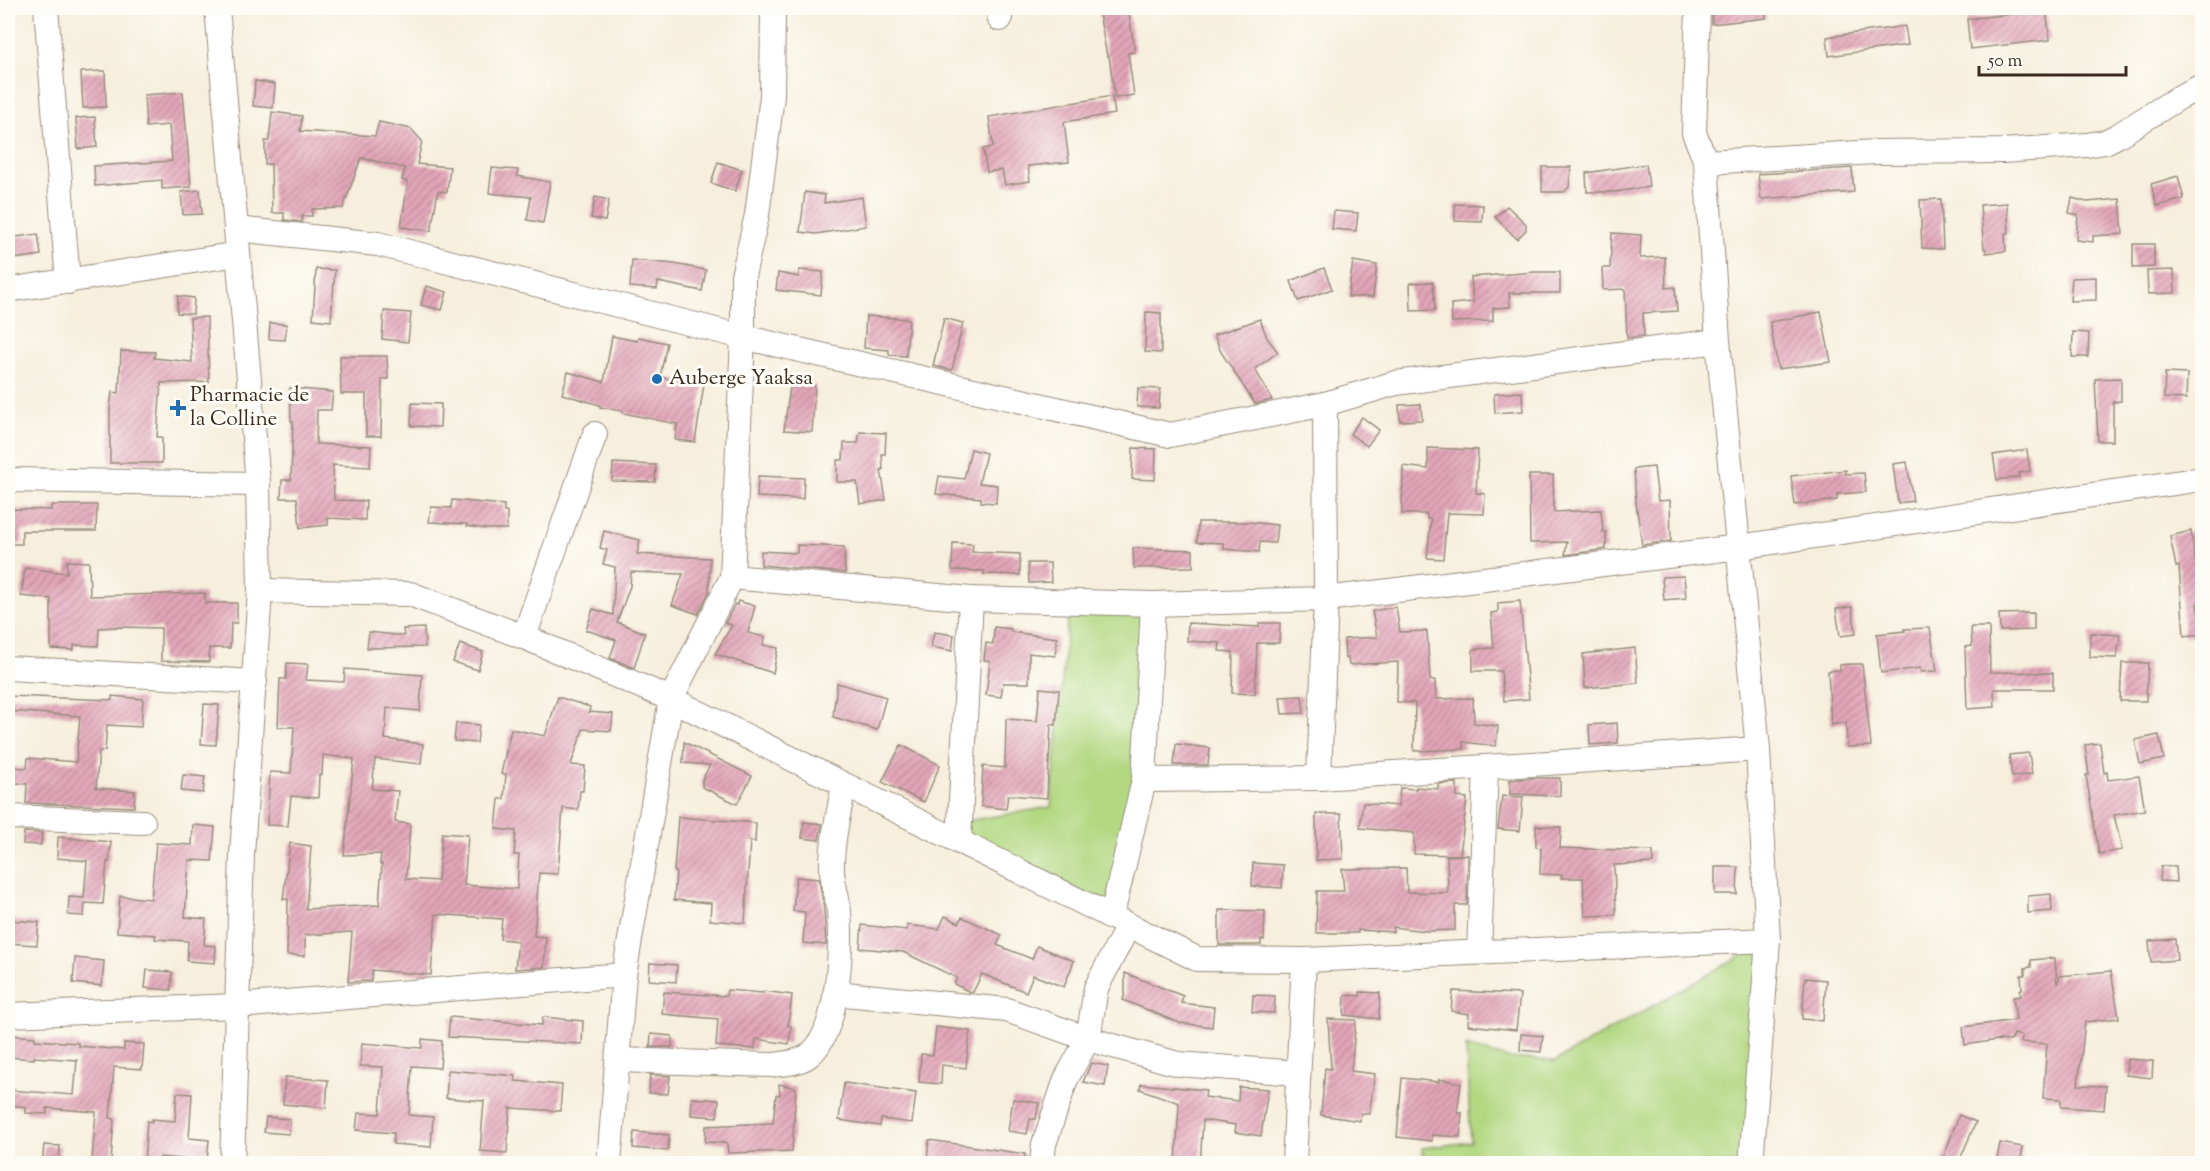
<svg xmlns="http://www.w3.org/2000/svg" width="2210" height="1171" font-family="'Sorts Mill Goudy',serif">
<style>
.green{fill:#b2d882;stroke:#768150;stroke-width:1.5}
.building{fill:url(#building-hatch)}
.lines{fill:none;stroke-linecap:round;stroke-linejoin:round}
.minor-casing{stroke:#988c7e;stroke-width:26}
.minor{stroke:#fff;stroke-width:24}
.poi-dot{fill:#1f6fb2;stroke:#fdfcf7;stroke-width:2}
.labels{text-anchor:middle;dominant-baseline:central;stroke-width:6;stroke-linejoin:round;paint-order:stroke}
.poi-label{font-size:21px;fill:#3b2a1e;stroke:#fdfcf7;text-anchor:start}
</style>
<defs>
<pattern id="building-hatch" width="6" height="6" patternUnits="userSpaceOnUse" patternTransform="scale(1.5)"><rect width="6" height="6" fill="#e3a6b9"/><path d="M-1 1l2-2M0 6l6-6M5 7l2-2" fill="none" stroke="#b98796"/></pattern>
</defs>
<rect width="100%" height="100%" fill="#fdfcf7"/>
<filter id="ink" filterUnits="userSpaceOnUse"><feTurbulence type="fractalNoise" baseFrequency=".0167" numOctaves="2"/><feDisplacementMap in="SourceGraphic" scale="12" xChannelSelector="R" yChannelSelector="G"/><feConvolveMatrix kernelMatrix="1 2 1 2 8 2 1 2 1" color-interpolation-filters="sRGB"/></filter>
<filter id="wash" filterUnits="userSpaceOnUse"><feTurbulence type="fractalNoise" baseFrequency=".008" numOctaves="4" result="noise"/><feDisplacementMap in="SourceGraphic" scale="24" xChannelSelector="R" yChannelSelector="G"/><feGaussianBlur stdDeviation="1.35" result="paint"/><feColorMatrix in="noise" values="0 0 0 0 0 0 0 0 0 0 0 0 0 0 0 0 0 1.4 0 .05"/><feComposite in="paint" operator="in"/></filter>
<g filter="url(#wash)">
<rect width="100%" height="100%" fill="#f6efdd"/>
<!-- green -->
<g class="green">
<path d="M1069,602L1153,609L1144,780L1109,917L960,842V822L1051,807Z"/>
<path d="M1768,940L1751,1163L1424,1164L1422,1148L1471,1142L1466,1046L1507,1058L1556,1061Z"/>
</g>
<g id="blocks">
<!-- building -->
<g class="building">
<path d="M1098,8H1128L1135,52L1128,53L1134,95L1115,98L1109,56H1107Z"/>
<path d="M1712,8H1765L1766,18L1712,24Z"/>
<path d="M2046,10L2050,40L1970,49L1967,19Z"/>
<path d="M1905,26L1908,45L1829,56L1827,37Z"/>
<path d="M105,71L106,107L83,108L81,72Z"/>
<path d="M255,81L275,84L273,108L253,106Z"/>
<path d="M183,92L191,187L162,189V180L95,186L94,166L172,161L169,125L146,127L144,95Z"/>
<path d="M1112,96L1115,114L1064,122L1069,162L1028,166L1030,181L1005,185L1002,170L987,172L983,149L993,147L989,117Z"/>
<path d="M272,112L302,116L300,131L375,136L379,122L411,129L422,141L417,164L450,167L447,192L438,191L431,231L401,227L408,182L402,180L405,168L361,158L343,208L312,209V216H302V222L284,220V213H272L271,164H265V141H269Z"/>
<path d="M95,117L97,147L78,149L76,118Z"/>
<path d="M718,162L742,170L735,191L711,183Z"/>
<path d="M1646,164L1649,187L1614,192H1587L1586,173Z"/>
<path d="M1542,167H1571L1569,187L1564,192H1542Z"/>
<path d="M492,168L518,170L517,176L550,182L543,223L527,220L531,197L489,193Z"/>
<path d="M1852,168L1854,192L1761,199L1758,174Z"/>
<path d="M2178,176L2184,199L2157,206L2151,184Z"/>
<path d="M200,190L202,214L183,215L181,192Z"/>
<path d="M805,192L825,195L824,203L862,197L866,226L816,234L800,232Z"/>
<path d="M595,197L609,200L605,221L591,218Z"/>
<path d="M2072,198L2087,202L2120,199L2123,234L2093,236V242L2076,240L2078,215L2069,213Z"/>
<path d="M1941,199L1943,249L1922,248L1920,200Z"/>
<path d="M2007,203L2009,233H2005L2006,251L1986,253V249H1984L1980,205Z"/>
<path d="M1455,204L1483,205L1482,222L1455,221Z"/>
<path d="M1507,206L1526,224V230L1517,239L1495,217Z"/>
<path d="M1334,211L1358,213L1356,231L1332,229Z"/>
<path d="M1612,233L1641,235L1640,258L1665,257L1666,288L1675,287L1677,311L1643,313L1644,336L1627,338L1625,289L1603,290L1602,268H1610Z"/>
<path d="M38,234L41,255L8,260V238Z"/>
<path d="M2133,244H2154V267L2133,268Z"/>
<path d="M632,260L674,264L706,270L702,291L658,282L657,289L630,287Z"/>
<path d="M1353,261L1377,265L1373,297H1348Z"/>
<path d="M1324,268L1332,289L1298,301L1291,281Z"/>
<path d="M316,269L335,270L331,321L313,319Z"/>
<path d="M799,270L823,272L821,295L776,290L778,273L799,277Z"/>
<path d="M2174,270L2175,293L2148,294L2147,271Z"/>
<path d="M1535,272H1560V293H1509L1510,307L1493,308V321L1452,322L1451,304L1473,302L1471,277Z"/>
<path d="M2096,277V300L2070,301L2072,278Z"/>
<path d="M1433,282L1435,310L1411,311L1410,283Z"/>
<path d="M426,286L447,292L442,310L421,305Z"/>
<path d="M178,296L194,298L193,314L177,313Z"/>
<path d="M384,311L411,313L408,342L382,339Z"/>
<path d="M1146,312L1161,313V353L1145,352Z"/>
<path d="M1821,312L1831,362L1778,369L1770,322Z"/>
<path d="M866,316L909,319L906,356L889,355V350L864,348Z"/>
<path d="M207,317L209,382L161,383L157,437H162V463H110V408L112,392L119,393L121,351L155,352L154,358L192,362L190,318Z"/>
<path d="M944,318L963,323L952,370L933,366Z"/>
<path d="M1260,319L1267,338L1278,352L1255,369L1272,400L1255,404L1221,352L1214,335Z"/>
<path d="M270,323L287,324L285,340L269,339Z"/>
<path d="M2073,332L2089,333L2088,357H2072Z"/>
<path d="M612,336L637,341L638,337L667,343L660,377L704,384L695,442L675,440L677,424L623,413V411L600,407V405L562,394L568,372L604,382Z"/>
<path d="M340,356H387L388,379H382L381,436H366V394H341Z"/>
<path d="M2165,373L2187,374L2186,399L2164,398Z"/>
<path d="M2121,378V401L2113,402V441H2098L2095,379Z"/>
<path d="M791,380L815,385L812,432L784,430Z"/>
<path d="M290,388L333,392L331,410H317L316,444L371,446L370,467L333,465L334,500L366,501L365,520L328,518V525L300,528L297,498H281L282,480H291L293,421H291Z"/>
<path d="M1138,388L1160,389L1159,408L1137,407Z"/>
<path d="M1522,392L1523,411L1495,413L1494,394Z"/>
<path d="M412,403L441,404L440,427L411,426Z"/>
<path d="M1421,404L1422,420L1400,421L1399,405Z"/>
<path d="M1362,417L1379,430L1367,446L1350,434Z"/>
<path d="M860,432L886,433L885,454H882L883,470H881L886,500L860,504L857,482H837V460H843L844,443H858Z"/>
<path d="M1133,448L1156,449L1155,480L1132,479Z"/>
<path d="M1428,448L1478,450L1476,493L1485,494L1484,514L1447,513L1443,559L1427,558L1431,519H1427V514H1402L1403,466L1428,469Z"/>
<path d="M971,449L986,453L979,483L997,485L996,503L981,502V498L936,494L939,476L964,479Z"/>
<path d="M2027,450L2030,471L2018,473L2019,477L1997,480L1993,455Z"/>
<path d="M1907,462L1913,501L1898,503L1893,464Z"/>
<path d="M613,463L656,465L655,482L612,481Z"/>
<path d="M1654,467L1658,501L1670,500L1671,541L1642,545L1636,503L1634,469Z"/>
<path d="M1846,470L1845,474L1864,473L1866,492L1837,494V500L1795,505L1791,476Z"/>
<path d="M1529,475H1553L1554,512L1601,510L1603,532H1606V549L1565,555L1567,542L1530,543Z"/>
<path d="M758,476L804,478L803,499L757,497Z"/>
<path d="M452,500L504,505V512H507V529H486L467,526V524L429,522L431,507L451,508Z"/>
<path d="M51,505H97L96,531H22V544H8V509L51,510Z"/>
<path d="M1198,522H1249L1277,525L1275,543L1260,542L1259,552L1224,549V543L1197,542Z"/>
<path d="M604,531L640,540L637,554L710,558L709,592L698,614L672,605L683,574L631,572L630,586L617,622L645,633L634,668L610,658L616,640L586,630L593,609L613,615L615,567L603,564L607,550L600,548Z"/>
<path d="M2191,531L2197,573H2201L2202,604H2197L2202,634L2184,636L2179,566L2176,567L2170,536Z"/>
<path d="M953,543L973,544L972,552L1020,554V575L984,574V571L952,570Z"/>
<path d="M797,545L844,547L845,573L761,565V551L797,553Z"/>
<path d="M1133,548L1193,550V567L1134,568Z"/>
<path d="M67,561L89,562L90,596L205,593V603H237V623H231L230,648H209V662L161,661V628L115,627L99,628L98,646L74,645V650L51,649V599L21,596L25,568L67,573Z"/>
<path d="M1028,563H1050L1051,582L1029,583Z"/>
<path d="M1684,576L1686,598L1664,600L1662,577Z"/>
<path d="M738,601L755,606L748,633L765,637L763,645L778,648L773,673L715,654L732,625L725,623L735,604L737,605Z"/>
<path d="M1520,601L1529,699L1504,701L1501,671H1473V649L1494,648L1491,613L1498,612V603Z"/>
<path d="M1396,607L1400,632L1427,631L1430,680H1435L1436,699L1473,698L1474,723L1498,726L1496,746L1463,742L1464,749L1414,751L1415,703L1397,702L1398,662L1349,665L1348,658H1345L1344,639L1377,637L1372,611Z"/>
<path d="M1852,607L1856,634L1840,636L1836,609Z"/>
<path d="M2034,613V630L2000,631L1999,614Z"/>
<path d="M1188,623L1259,627V623H1280L1279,643H1257L1255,694L1232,693L1233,652L1219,651L1220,643L1187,641Z"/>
<path d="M994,627L1011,629V632L1057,638L1055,656L1029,653V683H1003L1001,697L986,695L990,661L984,660L986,643L993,644Z"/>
<path d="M1971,627H1989L1990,672L2053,673V689H1994L1995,707L1967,709L1965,647L1972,646Z"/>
<path d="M424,628L425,647L367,648L369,632L404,636L403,629Z"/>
<path d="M1930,628L1937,671L1921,672L1920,668L1881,673L1877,634L1905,631L1904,629Z"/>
<path d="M934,632L954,635L952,651L931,647Z"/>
<path d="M2090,633L2120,635L2117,658L2090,657Z"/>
<path d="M460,644L483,652L478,670L453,662Z"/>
<path d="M1635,648L1638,683L1585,688L1583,654Z"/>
<path d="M287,663L308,664L306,680L344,682L345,669L422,675L420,711L387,708L385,739L423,744L421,764L375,759L372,789L398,791L395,822L410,824L406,879L438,881L442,833L468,835L464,885L517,889L519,855H514L516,831L496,829L499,799H504L506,774H501L511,729L545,736L558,697L590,707L589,712L613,714L611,731L583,729L571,765L585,766L583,791H580L578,810L563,808L558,874L539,873L534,936L546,937L544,967L515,969L518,941L500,939L502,919L436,914L431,975L372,970L371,981L348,982L352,932L305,935V956L287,955L288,899H283L290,843L311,846L306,909L379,905L382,864H380L381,854L344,855L354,759L323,755L322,775H319L318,798L291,796L288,826L267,825L270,772L291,773L294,727H278L280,679H286Z"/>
<path d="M2122,663H2148L2146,701H2120Z"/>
<path d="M1851,664H1862L1871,746L1847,747L1846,722L1831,725L1828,671L1840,670V665Z"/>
<path d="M837,683L886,697L877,730L833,717Z"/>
<path d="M1040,688L1059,690L1056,725L1051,724L1047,798L1008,795L1006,809L981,806L983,766L1005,768L1006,719L1037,721Z"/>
<path d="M8,696L112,700V696L143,699L141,727L107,725L105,751H99L96,788L135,791L134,807L26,803L27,784L8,782V767L27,768L28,758L76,762L80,716L8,711Z"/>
<path d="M1302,696L1304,713L1282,714L1280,697Z"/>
<path d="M204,704L219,705L216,745L201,744Z"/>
<path d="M456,723L479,725L477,743L454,741Z"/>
<path d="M1617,723L1618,743L1590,745L1589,725Z"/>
<path d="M2159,735L2164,759L2140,764L2135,740Z"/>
<path d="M684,742L752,776L737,804L702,787V780L710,765L683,763Z"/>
<path d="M2100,743L2104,773L2107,772L2108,780L2139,776L2145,810L2114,815L2122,850L2099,854L2086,775H2089L2085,745Z"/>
<path d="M1176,744L1210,748L1208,765H1174Z"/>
<path d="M901,745L940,765L924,802L882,782Z"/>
<path d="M2029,753L2032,774L2012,777L2009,755Z"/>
<path d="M183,775L205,777L203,793L181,791Z"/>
<path d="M1532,778H1560V796L1510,794V780Z"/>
<path d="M1457,783V797L1467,798L1460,855L1414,854V833L1360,828L1363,803L1398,806L1400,788L1416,789V787L1438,789V784Z"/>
<path d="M1502,796L1523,797L1520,831L1498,829Z"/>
<path d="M1316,814H1341L1343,859L1316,860Z"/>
<path d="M678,817L756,823L755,842L750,841L745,923L710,920L711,903L674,900L676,872L674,871Z"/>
<path d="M804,822L822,824L819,840L802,838Z"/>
<path d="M193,825L215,827L212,861L189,860L185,917L206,919L204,945L216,946L215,963L187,961L188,941L155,939L156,935L117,932L120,896L151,899L156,843L192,845Z"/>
<path d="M1536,826L1561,827L1560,848L1653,851V863L1614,865L1616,915L1585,916L1583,878H1561L1562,875L1540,874L1541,848L1536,847Z"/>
<path d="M24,832L42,833L41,845L23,844Z"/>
<path d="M58,837L111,842L109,862H107L103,904L85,903L84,916L68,915L69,897L84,898L87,861L57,858Z"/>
<path d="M1468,855L1467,905H1455V930L1425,931L1393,927V932L1358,930V933H1316L1317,891H1344L1342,869L1406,868L1407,892L1448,893L1447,856Z"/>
<path d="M1253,863L1283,865L1282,888L1252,886Z"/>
<path d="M2161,866L2176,867L2177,882L2160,881Z"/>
<path d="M1715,867H1738L1737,894H1715Z"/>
<path d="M796,877L819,879L824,909L826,945L803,943L805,912L793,911Z"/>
<path d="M2051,894L2052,911L2028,913V896Z"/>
<path d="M1219,910L1265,911L1264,940L1261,939V945H1219Z"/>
<path d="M945,916L959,923L962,917L1002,935L997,945L1032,959L1037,946L1074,961L1064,987L1033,975L1026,992L982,974L973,992H970L954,984L957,978L903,952L860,948L862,925L907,930V925L939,929Z"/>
<path d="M8,920L39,922L37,945L8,943Z"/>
<path d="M2175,939L2177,960L2151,962L2149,941Z"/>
<path d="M75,958L104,961L102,986L73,983Z"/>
<path d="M2055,958L2057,984L2060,976L2111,971L2119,1018L2085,1022L2078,1085L2106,1086L2104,1110L2061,1107V1099L2043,1098L2047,1044L2021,1042L2022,1036L2014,1034L2011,1041L1998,1040L1965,1045L1963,1027L2016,1020L2013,997L2021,996L2020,990L2022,989L2021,975H2025V968L2031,967V960Z"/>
<path d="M650,963L677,965L676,982L649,980Z"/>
<path d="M147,970L172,972L171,990L145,988Z"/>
<path d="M1125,973L1183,996L1181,1003L1214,1007L1212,1027L1180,1023L1123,1000L1125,993Z"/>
<path d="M1805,978L1826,980L1823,1021L1802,1019Z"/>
<path d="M727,990L763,993L764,991L792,995L788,1026H791L789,1044L756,1039L755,1049L716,1046L718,1019L662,1014L664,992L726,996Z"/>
<path d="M1453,991L1520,994L1516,1030L1468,1025L1469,1014L1451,1011Z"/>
<path d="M1360,992L1380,993L1379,1019L1344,1015L1345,995L1360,996Z"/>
<path d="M1253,995L1275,996L1274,1013L1252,1012Z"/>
<path d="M450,1017L542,1025L543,1017L583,1021L582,1044L448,1037Z"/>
<path d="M1328,1019L1356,1020L1351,1071L1375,1074L1369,1114L1361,1113L1360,1121L1321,1115L1325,1068L1331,1069Z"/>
<path d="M936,1027L970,1031L966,1068L942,1065L941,1084L919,1082L921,1054L933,1055Z"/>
<path d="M651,1034L672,1036V1047H650Z"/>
<path d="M1521,1034L1543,1036L1541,1052L1520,1050Z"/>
<path d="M8,1035L35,1037V1040L78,1043V1046L124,1050V1043L144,1044L142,1069L114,1067L110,1118L114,1119L111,1162L92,1160L96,1112L47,1108V1114L26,1113V1107L8,1105V1090L74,1095L77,1060L34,1057V1059L8,1057Z"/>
<path d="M422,1039L442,1041L440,1068L412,1066L409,1115L433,1117L431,1147L393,1144L394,1133L356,1130L358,1113L380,1114L383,1067L360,1066L362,1043L422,1048Z"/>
<path d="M2127,1059L2153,1061L2152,1078L2126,1075Z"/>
<path d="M1091,1063L1108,1066L1105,1086L1083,1082Z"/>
<path d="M448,1070L516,1076L515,1081L562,1085L560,1111L510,1108L507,1153L480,1151L484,1101L446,1098Z"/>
<path d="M650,1075L670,1076L668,1094L649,1093Z"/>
<path d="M285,1077L328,1080L326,1108L283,1104Z"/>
<path d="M1402,1078L1439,1082V1079L1461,1083L1457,1113H1462L1460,1137L1432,1135V1141L1397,1137Z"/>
<path d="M844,1083L916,1093L912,1123L881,1119L880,1126L839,1120Z"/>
<path d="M779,1084L796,1088L792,1151L728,1153L727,1143L705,1142L706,1126L773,1123L776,1095H780Z"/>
<path d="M1141,1084L1206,1090L1205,1097L1238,1101L1239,1087L1268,1089L1261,1136L1235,1132L1236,1125L1203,1120L1200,1164H1176L1179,1103L1140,1089Z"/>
<path d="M177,1093L192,1094L189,1138L209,1140L207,1161L160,1157V1164H144L147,1121L152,1122V1119L175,1121Z"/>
<path d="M692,1098L719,1100L717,1117L691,1115Z"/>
<path d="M1013,1099L1039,1103L1036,1119H1030L1027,1134L1008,1131Z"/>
<path d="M1959,1115L1976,1122L1958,1164H1941Z"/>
<path d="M266,1117L290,1119L289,1134L264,1132Z"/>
<path d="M634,1132L669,1135L668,1151L633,1148Z"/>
<path d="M929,1140L1025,1154L1024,1164H949L927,1160Z"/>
<path d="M2000,1143L2023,1147L2020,1164H1996Z"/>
<path d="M44,1145L60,1146L59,1164H42Z"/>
</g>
</g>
</g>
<g filter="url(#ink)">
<use href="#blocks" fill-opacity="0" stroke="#988c7e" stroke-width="1.5"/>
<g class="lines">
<defs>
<g id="minor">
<path d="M46,8L68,282"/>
<path d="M217,8L258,484L260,591L242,854L232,1164"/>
<path d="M1000,8V19"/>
<path d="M1698,8L1694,133L1706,162L1718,341L1758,749L1768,940L1751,1164"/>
<path d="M1706,162L1876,152L2003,151L2087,145L2105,142L2117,136L2180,97L2202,86"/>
<path d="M236,229L378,244L743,337L1170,435L1325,404L1396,383L1718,341"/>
<path d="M8,290L238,254"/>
<path d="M8,480L258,484"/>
<path d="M732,577L971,599L1153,604L1326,599L1739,547L2202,479"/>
<path d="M260,591L410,594L524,637L671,699L1197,959L1304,960L1768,940"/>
<path d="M524,637L595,434"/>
<path d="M8,668L255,682"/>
<path d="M1319,778L1326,599L1325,404"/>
<path d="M1144,780L1319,778L1758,749"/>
<path d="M8,817L143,822"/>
<path d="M959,842L971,599"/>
<path d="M1109,917L1115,902L1144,780L1153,604"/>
<path d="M1479,952L1486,767"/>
<path d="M835,993L1007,1010L1088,1039L1178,1064L1298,1073"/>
<path d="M8,1015L236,1006L624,975"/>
<path d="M618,1060L773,1065C785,1063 798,1063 808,1056C839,1034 842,947 839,912C838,898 833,885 832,871C831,842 839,813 844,785"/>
<path d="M609,1164L624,975L671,699L732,577L743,337V276L757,215L772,96L773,8"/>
<path d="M1042,1164L1044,1144L1066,1079L1088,1039L1096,988L1128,926"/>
<path d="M1294,1164L1304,960"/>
</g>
</defs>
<!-- minor casing -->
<use href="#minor" class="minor-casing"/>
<!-- minor -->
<use href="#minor" class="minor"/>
</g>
</g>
<!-- markers -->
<g class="poi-dot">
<circle cx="657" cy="379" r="6"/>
<path d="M175 399h6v6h6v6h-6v6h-6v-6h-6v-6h6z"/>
</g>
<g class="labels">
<!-- poi labels -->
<g class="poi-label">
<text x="669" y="379">Auberge Yaaksa</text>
<text x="190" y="396">Pharmacie de<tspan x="190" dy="24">la Colline</tspan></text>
</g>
</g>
<!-- margin -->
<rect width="2210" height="1171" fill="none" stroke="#fdfcf7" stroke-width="30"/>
<!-- scale -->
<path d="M1979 66v9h147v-9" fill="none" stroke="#3b2a1e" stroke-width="3"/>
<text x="1988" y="66" font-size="18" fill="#3b2a1e" stroke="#fdfcf7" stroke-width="4.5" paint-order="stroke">50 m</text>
</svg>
